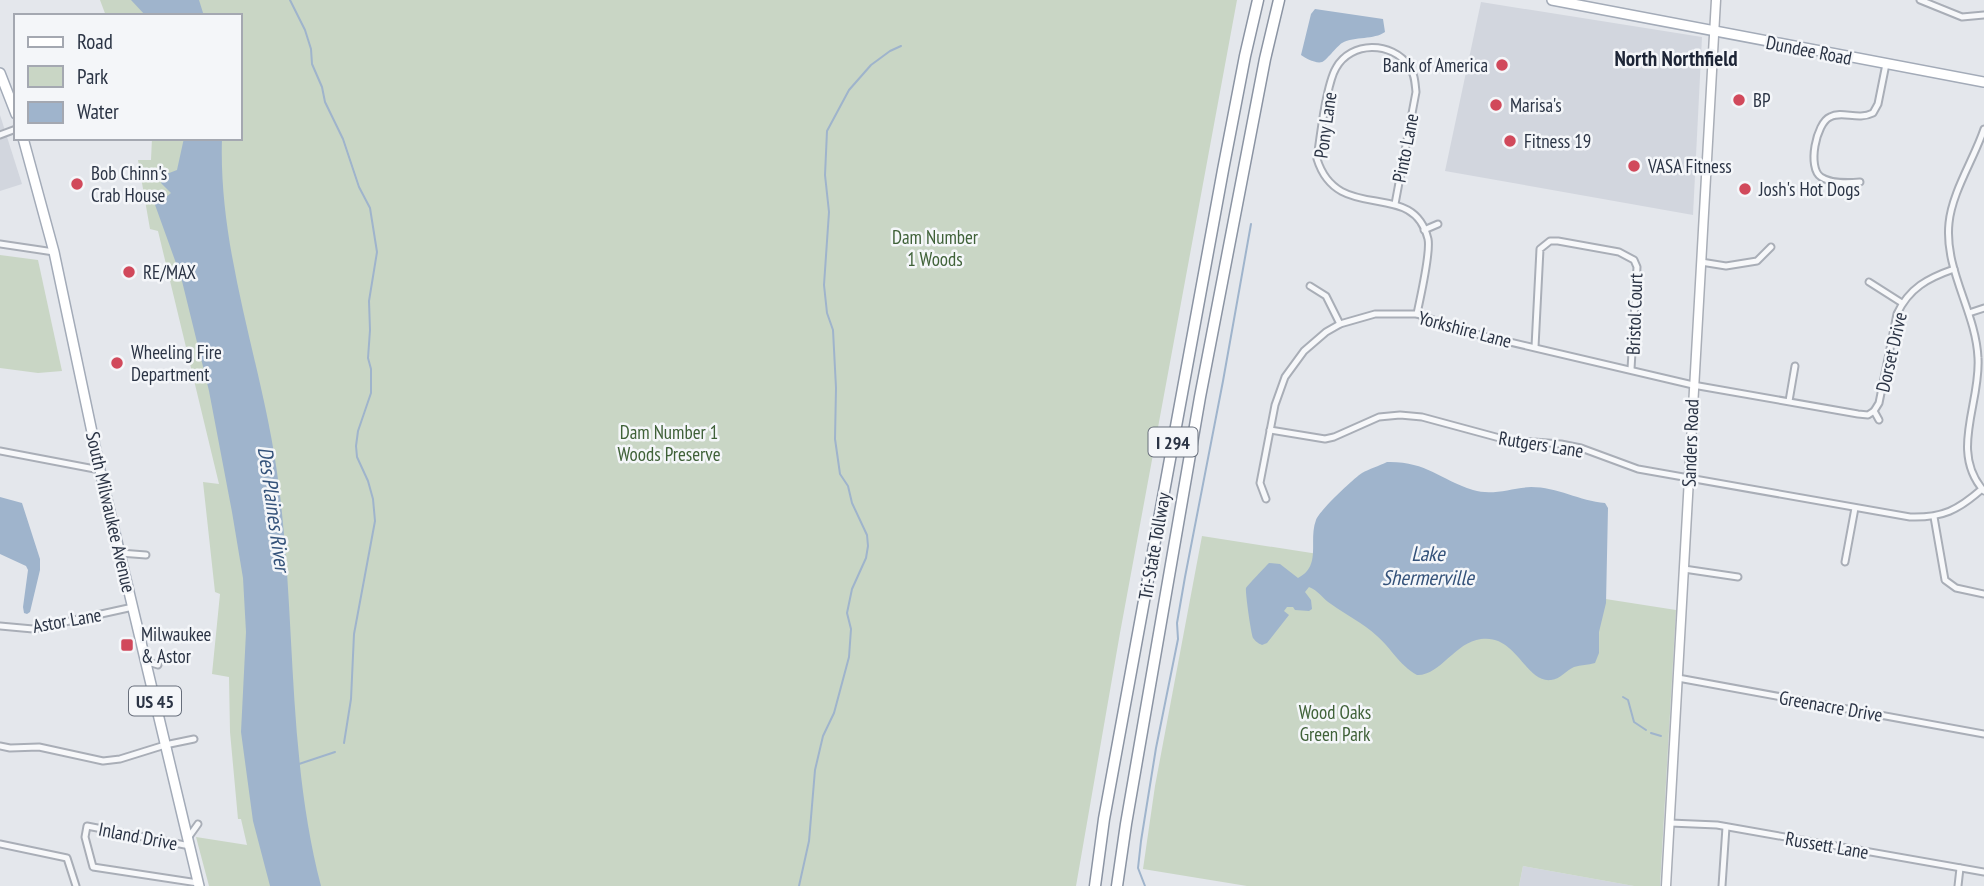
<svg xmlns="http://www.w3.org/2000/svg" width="1984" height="886" font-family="'PT Sans Narrow',sans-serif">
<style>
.built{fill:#d2d6de}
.green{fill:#c9d6c5}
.water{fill:#9fb4cc}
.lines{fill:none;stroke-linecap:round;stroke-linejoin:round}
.stream{stroke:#9fb4cc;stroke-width:2}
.minor-casing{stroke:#a9aeb7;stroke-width:9}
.secondary-casing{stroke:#a9aeb7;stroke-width:11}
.primary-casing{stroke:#a3abb8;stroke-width:12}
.motorway-casing{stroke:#8b94a3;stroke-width:13}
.minor{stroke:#f7f8fa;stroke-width:5}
.secondary{stroke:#fff;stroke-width:8}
.primary{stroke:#fff;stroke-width:9}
.motorway{stroke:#fff;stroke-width:10}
.poi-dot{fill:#d1495b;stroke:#f4f6f9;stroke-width:2.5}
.labels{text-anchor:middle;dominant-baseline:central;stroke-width:5;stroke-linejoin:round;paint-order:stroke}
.shield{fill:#f4f6f9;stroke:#676e7b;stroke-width:2}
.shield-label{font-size:18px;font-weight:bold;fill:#2b3445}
.street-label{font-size:19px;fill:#2b3445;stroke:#f4f6f9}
.poi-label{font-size:19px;fill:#2b3445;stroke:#f4f6f9;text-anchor:start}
.park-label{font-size:19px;fill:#3f6138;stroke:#f4f6f9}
.neighbourhood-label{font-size:21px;font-weight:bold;fill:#1d2536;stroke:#f4f6f9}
.water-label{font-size:21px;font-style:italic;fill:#34527a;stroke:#f4f6f9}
</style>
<rect width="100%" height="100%" fill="#e4e7ec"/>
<!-- built -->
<g class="built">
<path d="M1481,2L1702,37L1693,215L1445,171Z"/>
<path d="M0,115L22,184L0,191Z"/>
<path d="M1523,866L1634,886H1519Z"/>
</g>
<!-- green -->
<g class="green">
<path d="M100,0H1237L1120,633L1076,886H209L196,837L247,845L241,819H238L230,732L229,677L212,674L220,594L215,592L203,482L219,484L158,231L150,229L138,160H151L152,138H240V16H106Z"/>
<path d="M0,255L38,260L62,371L38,373L0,368Z"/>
<path d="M1202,536L1676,610L1660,886H1634L1523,866L1519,886H1247L1143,869L1155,786Z"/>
</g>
<!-- water -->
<g class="water">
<path d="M131,0H199L204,16H146Z"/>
<path d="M1315,9L1383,19L1385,32C1374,40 1355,36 1342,43C1336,47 1326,61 1322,62C1316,64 1305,58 1301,55L1311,14Z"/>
<path d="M184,138H222C218,257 265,370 279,487C296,620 287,756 321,886H270L253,821L241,732L246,632L243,578L232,512L209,391L181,277L154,202L156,194L166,197L171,193L161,183L164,175L177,170Z"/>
<path d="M1387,462C1426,461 1439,479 1473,490C1493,496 1511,488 1531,487C1557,487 1580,501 1605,503L1608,508L1606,603L1599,632V653L1595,663C1588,665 1581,665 1574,667C1566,670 1561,679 1551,680C1525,683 1517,634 1481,639C1455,642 1440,676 1417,675C1398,664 1392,649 1377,636C1363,623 1346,615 1331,604C1323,599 1318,590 1309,587L1305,592L1311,600L1312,609L1309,611L1295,610L1293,607H1287L1284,611L1289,615L1267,643L1262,645C1258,643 1256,642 1253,638C1251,634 1245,591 1246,588C1247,586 1266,566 1269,563L1280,564L1298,578C1322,566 1308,541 1316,520C1319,511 1353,479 1362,473C1369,469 1379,466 1387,462Z"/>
<path d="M0,497L22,503L40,559V570L30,612L27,614L24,613L23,607L28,570L26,566L0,554Z"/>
</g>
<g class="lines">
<!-- stream -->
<g class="stream">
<path d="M290,0L305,30L311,49L312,64L322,87L325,102L343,139L359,187L370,208L377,252L369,301L370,330L368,358L371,369V393L358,431L356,446L357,457L368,481L373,499L375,521L354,634L351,699L344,743"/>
<path d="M1623,697L1628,700L1634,722L1646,730"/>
<path d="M1651,733L1661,736"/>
<path d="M299,764L335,752"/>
<path d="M799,886L809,841L815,770L823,736L834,713L849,657L851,629L847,613L852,589L866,558L868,546L867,535L852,503L848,486L840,474L835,439L836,388L833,330L827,313L824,285L829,212L825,175L827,131L849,90L871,65L890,51L901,46"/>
<path d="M1145,886L1138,868L1141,841L1156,748L1178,639L1177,623L1185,577L1223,381L1251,224"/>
</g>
<defs>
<g id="minor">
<path d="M1920,0L1962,17L1984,15"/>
<path d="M1984,129C1974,159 1952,192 1949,223C1944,270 1976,312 1978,358C1981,403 1949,452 1984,491"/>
<path d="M0,135L16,129"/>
<path d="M1860,182C1848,183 1832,184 1821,177C1807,168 1816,123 1830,117C1843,110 1857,121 1873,113L1878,104L1886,64"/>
<path d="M1395,204L1416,92C1415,83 1415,74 1409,66C1392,41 1351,41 1336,68C1326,85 1320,138 1317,159C1338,226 1413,177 1428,239C1431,253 1420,298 1417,314"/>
<path d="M1424,230L1438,224"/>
<path d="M0,244L54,252"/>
<path d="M1701,262L1726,266L1757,261L1771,247"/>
<path d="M1869,282L1902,303"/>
<path d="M1310,286L1326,296L1340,324"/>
<path d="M1969,313L1984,308"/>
<path d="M1535,347L1540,249L1550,241H1558L1619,252L1634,260L1637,267L1631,369"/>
<path d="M1789,401L1795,366"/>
<path d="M1879,420L1874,411L1879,403L1897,314C1909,288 1928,278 1954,269"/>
<path d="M1270,430L1325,439L1334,437L1379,417L1400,415L1422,417L1507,440L1561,444L1581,448L1638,469L1910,517C1943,518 1958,510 1982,489"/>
<path d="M0,451L100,470"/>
<path d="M1266,499L1260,483L1275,405L1285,377L1304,351L1326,332L1340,324L1375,314H1417L1463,331L1693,385L1858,414L1868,415L1874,411"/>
<path d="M1934,517L1945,580L1956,588L1984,594"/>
<path d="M120,553L146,555"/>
<path d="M1845,562L1855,508"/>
<path d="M1684,569L1738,577"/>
<path d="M0,626L33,629L133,607"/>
<path d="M145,661L158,665"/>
<path d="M1678,678L1984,734"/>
<path d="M0,746L10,748L39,747L103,761L120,759L165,745L194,739"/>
<path d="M1670,823L1717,825L1984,872"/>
<path d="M188,838L198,824"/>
<path d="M0,844L67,858L76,886"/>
<path d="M190,846L87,826L85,837L93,867L198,883"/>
<path d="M1722,886L1726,827"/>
<path d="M1958,886L1960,868"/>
</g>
<path id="secondary" d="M1666,886L1716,0"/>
<g id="primary">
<path d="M1552,0L1984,82"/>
<path d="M0,73L16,114"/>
<path d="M23,138L54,252L100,470L199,886"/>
</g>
<g id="motorway">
<path d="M1095,886L1104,819L1223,170L1245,56L1258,0"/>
<path d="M1117,886L1126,824L1200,397L1265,59L1279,0"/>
</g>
</defs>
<!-- minor casing -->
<use href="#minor" class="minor-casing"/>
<!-- secondary casing -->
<use href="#secondary" class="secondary-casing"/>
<!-- primary casing -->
<use href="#primary" class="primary-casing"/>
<!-- motorway casing -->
<use href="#motorway" class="motorway-casing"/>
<!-- minor -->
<use href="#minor" class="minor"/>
<!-- secondary -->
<use href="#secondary" class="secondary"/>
<!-- primary -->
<use href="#primary" class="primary"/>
<!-- motorway -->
<use href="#motorway" class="motorway"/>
</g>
<!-- markers -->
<g class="poi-dot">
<circle cx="1502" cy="65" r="7"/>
<circle cx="1739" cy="100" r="7"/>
<circle cx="1496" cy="105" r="7"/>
<circle cx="1510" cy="141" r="7"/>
<circle cx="1634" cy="166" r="7"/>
<circle cx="77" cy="184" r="7"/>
<circle cx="1745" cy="189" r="7"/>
<circle cx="129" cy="272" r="7"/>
<circle cx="117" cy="363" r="7"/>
<rect x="120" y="638" width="14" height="14" rx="3.5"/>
</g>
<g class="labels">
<!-- shield labels -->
<g class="shield">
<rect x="1148.5" y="427.5" width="49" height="29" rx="5"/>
<rect x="129" y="686.5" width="52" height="29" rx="5"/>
</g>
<g class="shield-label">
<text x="1173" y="442">I 294</text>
<text x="155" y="701">US 45</text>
</g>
<!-- street labels -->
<g class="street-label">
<text transform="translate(1809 50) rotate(11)">Dundee Road</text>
<text transform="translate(1325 125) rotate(-82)">Pony Lane</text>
<text transform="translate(1405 148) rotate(-79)">Pinto Lane</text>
<text transform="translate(1634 314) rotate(-88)">Bristol Court</text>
<text transform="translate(1465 329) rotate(15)">Yorkshire Lane</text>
<text transform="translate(1891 352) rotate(-77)">Dorset Drive</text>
<text transform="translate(1690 443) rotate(-88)">Sanders Road</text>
<text transform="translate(1541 444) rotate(9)">Rutgers Lane</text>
<text transform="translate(111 512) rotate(77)">South Milwaukee Avenue</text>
<text transform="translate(1154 546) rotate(-80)">Tri-State Tollway</text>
<text transform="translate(67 620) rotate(-10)">Astor Lane</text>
<text transform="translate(1831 706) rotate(10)">Greenacre Drive</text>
<text transform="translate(138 836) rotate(11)">Inland Drive</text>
<text transform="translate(1827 845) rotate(10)">Russett Lane</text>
</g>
<!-- poi labels -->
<g class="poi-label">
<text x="1488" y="65" text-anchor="end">Bank of America</text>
<text x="1753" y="100">BP</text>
<text x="1510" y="105">Marisa's</text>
<text x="1524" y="141">Fitness 19</text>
<text x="1648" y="166">VASA Fitness</text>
<text x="91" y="173">Bob Chinn's<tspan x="91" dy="22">Crab House</tspan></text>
<text x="1759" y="189">Josh's Hot Dogs</text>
<text x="143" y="272">RE/MAX</text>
<text x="131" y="352">Wheeling Fire<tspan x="131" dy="22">Department</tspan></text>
<text x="141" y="634">Milwaukee<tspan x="141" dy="22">&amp; Astor</tspan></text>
</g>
<!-- park labels -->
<g class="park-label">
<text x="935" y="237">Dam Number<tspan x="935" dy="22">1 Woods</tspan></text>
<text x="669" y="432">Dam Number 1<tspan x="669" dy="22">Woods Preserve</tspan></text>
<text x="1335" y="712">Wood Oaks<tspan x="1335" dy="22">Green Park</tspan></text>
</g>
<!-- neighbourhood labels -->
<g class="neighbourhood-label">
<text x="1676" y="58">North Northfield</text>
</g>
<!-- water labels -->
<g class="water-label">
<text transform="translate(274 509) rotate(82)">Des Plaines River</text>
<text x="1428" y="553">Lake<tspan x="1428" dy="24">Shermerville</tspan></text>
</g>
</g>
<!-- legend -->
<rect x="14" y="14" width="228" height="126" fill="#f4f6f9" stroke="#a4a8b1" stroke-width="2"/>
<rect x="28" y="37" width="35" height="10" fill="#ffffff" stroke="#a4a8b1" stroke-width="2"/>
<text x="77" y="49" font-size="21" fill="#2b3445">Road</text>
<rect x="28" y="66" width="35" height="21" fill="#c9d6c5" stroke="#a4a8b1" stroke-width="2"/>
<text x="77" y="84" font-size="21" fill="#2b3445">Park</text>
<rect x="28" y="102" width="35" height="21" fill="#9fb4cc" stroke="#a4a8b1" stroke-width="2"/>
<text x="77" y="119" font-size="21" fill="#2b3445">Water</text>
</svg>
